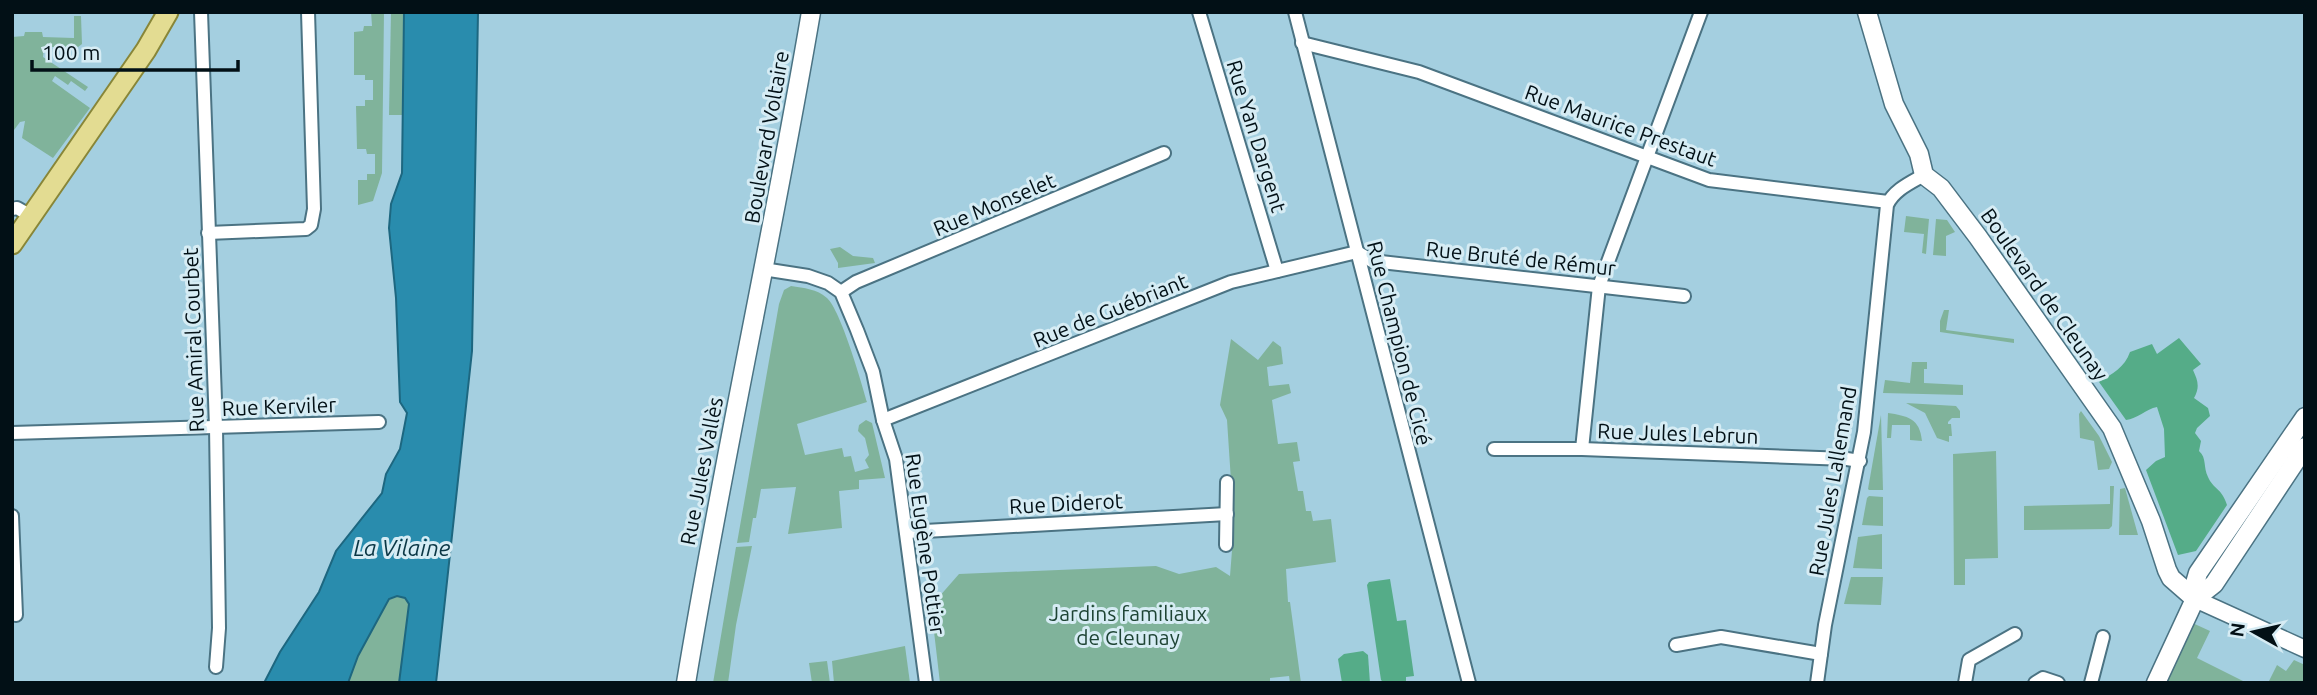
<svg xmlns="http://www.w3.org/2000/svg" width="2317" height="695" font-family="Ubuntu,sans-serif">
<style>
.green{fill:#80b39b}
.forest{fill:#55ac88}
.water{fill:#298cad;stroke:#1d6780;stroke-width:2}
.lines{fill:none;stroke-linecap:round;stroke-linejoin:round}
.minor-casing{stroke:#4b7383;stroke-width:16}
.tertiary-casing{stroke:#4b7383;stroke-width:19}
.secondary-casing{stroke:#4b7383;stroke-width:21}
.primary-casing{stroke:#888638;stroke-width:23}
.minor{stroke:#fff;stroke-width:12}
.tertiary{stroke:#fff;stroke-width:16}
.secondary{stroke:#fff;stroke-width:18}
.primary{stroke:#e3dc92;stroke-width:19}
.labels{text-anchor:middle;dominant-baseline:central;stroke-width:6;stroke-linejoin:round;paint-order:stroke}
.street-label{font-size:21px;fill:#021016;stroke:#d6ecf4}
.park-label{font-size:21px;fill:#1e4434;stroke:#d6ecf4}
.water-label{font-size:23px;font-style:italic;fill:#0b3745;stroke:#d6ecf4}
</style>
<rect width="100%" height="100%" fill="#a4cfe0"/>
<!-- green -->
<g class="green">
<path d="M371,12H384L382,173L373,201L358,205V180H367V174H375V154H367L366,149H357L356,106H365V100H373V80H365V75H354V32L363,31L364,26H372Z"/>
<path d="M391,12H404L403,115H389Z"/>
<path d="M74,16H81L82,44L78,47H44L43,57L88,87L85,91L71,81L68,85L55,76L52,81L90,108L53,158L22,138L25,121L20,122L14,130L12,128V37L24,36L25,32H42L43,37L74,38Z"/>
<path d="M1906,216L1929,219L1926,254L1922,253L1924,234L1904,232Z"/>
<path d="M1936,219L1947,220L1955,232L1946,236V256L1933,255Z"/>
<path d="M840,247L853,256L873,258L875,263L838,268V263L830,249Z"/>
<path d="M791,286C804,288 817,289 827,298C841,311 861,381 867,402L797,424L805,455L842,448L844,457L851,456L855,472L869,468L865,460L869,455L865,438L858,431L859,425L866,420L872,423L885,478L859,480V489L839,491L842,528L788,534L796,487L761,489L756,518H753L749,542L737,543L779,304L784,290Z"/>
<path d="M1944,310H1949L1946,330L2014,339V343L1940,332V321Z"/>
<path d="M1231,339L1258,360L1273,341L1281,347L1283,364L1267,367L1269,386L1289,384L1291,393L1272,400L1278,444L1297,442L1300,461L1293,462L1298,491H1303L1306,511H1311L1313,521L1331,519L1336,562L1286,569L1288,602H1290L1301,683H1290L1289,676L1270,678V683H940L931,606L959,574L1156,566L1179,574L1216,567L1230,576L1234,525L1231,481L1227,420L1220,405Z"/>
<path d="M1912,362H1927V369H1924V383L1963,385V395L1883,393L1885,380L1910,383Z"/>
<path d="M1906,403L1956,406L1960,411V418H1952L1948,422V424H1951L1952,436H1949V442L1937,438L1925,413Z"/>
<path d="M2081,411L2099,436L2112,462L2109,469L2098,470L2094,441L2080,438L2079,414Z"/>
<path d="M1888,413C1907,416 1920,418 1922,441L1910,440V425H1892L1891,438H1887Z"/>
<path d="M1881,415L1883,490H1869L1868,489Z"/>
<path d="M1996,451L1998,558L1965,559V585H1954L1953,454Z"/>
<path d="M2110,486H2114L2112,526L2109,529L2024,530V506L2110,504Z"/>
<path d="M2125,488L2138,535H2119L2120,489Z"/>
<path d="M1869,496L1883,497V526L1862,525L1867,498Z"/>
<path d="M1882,534V569L1853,568L1858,537Z"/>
<path d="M752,546L736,625L728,683H713L736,547Z"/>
<path d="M1851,577H1883L1881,605L1844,604Z"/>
<path d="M397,596L405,598L409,604L399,683H348L358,656L389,599Z"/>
<path d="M2186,620L2210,631L2197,658L2247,683H2156Z"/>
<path d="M905,646L910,683H834L832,661Z"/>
<path d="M2294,660L2305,665V683H2268L2277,665L2286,671Z"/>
<path d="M827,661L830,683H812L809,663Z"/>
</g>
<!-- forest -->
<g class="forest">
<path d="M2179,338L2201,364L2193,370C2198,381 2200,387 2194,398L2208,408L2210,416L2197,428L2195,433L2201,441L2199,451C2207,458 2203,467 2208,477C2213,489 2222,488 2227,505L2196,551L2178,555L2146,470L2156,461L2165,457L2164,429L2157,407C2146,409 2137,419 2126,420L2099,382C2112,374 2125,367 2130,352L2152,344L2157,354Z"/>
<path d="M1390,579L1397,621L1406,620L1414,676L1406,677V682L1384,683L1381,680L1367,585L1369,582Z"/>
<path d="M1363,651L1368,655L1370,683H1342L1338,659L1344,654Z"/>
</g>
<!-- water -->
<path class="water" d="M404,12H478L472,351L436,683H399L409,604L405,598L397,596L389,599L358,656L348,683H264L280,652L319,592L336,551L382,493L386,474L400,449L407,413L400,402L396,298L389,228L391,204L402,173Z"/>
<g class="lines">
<defs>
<g id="minor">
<path d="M201,12L216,427L219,628L216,667"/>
<path d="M1199,12L1277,271"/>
<path d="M1295,12L1469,683"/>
<path d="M1302,43L1419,72L1709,180L1888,202"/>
<path d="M12,209L17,208L31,216"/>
<path d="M208,233L306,229L311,225L314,209L308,12"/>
<path d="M763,269L808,276L828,283L841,292L857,330L873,372L883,420L896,459L926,683"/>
<path d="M841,292L856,282L1164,153"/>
<path d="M883,420L1231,282L1357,252L1372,261L1684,296"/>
<path d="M12,433L379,422"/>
<path d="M1494,449H1582L1847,459L1860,461"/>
<path d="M1582,449L1599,286L1701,12"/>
<path d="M12,516L16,615"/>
<path d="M907,532L1227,514"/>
<path d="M1226,545L1227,482"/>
<path d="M1676,645L1721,637L1821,654"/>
<path d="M1817,683L1825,625L1864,432L1887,205C1894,190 1910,183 1924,175"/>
<path d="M1965,683L1969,660L2015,634"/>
<path d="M2035,683L2043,678L2058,683"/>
<path d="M2091,683L2103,637"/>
</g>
<path id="tertiary" d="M2195,599L2305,649"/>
<g id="secondary">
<path d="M1867,12L1894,104L1919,154L1924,175L1941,188L1978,237L2112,428L2151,521L2167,570L2171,578L2195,599"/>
<path d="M2195,599L2193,590L2198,573L2305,417"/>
<path d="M686,683C723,458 773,236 811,12"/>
<path d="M2156,683L2195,599L2214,584L2305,447"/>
</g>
<path id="primary" d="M12,244L146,50L168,12"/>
</defs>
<!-- minor casing -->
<use href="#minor" class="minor-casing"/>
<!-- tertiary casing -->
<use href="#tertiary" class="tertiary-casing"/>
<!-- secondary casing -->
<use href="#secondary" class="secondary-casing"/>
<!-- primary casing -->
<use href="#primary" class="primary-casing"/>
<!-- minor -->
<use href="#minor" class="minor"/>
<!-- tertiary -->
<use href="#tertiary" class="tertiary"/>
<!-- secondary -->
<use href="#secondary" class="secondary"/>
<!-- primary -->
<use href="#primary" class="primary"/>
</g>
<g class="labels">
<!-- street labels -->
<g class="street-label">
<text transform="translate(1621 125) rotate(20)">Rue Maurice Prestaut</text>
<text transform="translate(1257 136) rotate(73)">Rue Yan Dargent</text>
<text transform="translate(766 137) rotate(-80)">Boulevard Voltaire</text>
<text transform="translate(994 204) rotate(-23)">Rue Monselet</text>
<text transform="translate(1521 258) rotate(6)">Rue Bruté de Rémur</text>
<text transform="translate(2045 294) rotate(55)">Boulevard de Cleunay</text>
<text transform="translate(1110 310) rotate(-22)">Rue de Guébriant</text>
<text transform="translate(193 340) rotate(-92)">Rue Amiral Courbet</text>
<text transform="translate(1400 343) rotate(76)">Rue Champion de Cicé</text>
<text transform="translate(279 406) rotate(-2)">Rue Kerviler</text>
<text transform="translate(1678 433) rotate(2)">Rue Jules Lebrun</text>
<text transform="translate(701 471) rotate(-79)">Rue Jules Vallès</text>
<text transform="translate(1832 481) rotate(-80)">Rue Jules Lallemand</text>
<text transform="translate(1066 503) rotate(-3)">Rue Diderot</text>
<text transform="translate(926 544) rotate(82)">Rue Eugène Pottier</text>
</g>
<!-- park labels -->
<g class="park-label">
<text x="1128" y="613">Jardins familiaux<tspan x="1128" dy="24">de Cleunay</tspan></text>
</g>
<!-- water labels -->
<g class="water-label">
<text x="402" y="547">La Vilaine</text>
</g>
</g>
<!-- border -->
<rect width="2317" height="695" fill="none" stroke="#021016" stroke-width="28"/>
<!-- north arrow -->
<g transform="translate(2254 632) rotate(278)" stroke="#d6ecf4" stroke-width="5" paint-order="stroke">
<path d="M0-5L12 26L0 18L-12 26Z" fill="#021016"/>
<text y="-10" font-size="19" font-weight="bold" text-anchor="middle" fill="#021016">N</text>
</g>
<!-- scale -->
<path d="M32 60v10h206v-10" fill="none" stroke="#021016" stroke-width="3.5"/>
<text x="42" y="60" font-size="21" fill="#021016" stroke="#d6ecf4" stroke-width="5" paint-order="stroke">100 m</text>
</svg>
